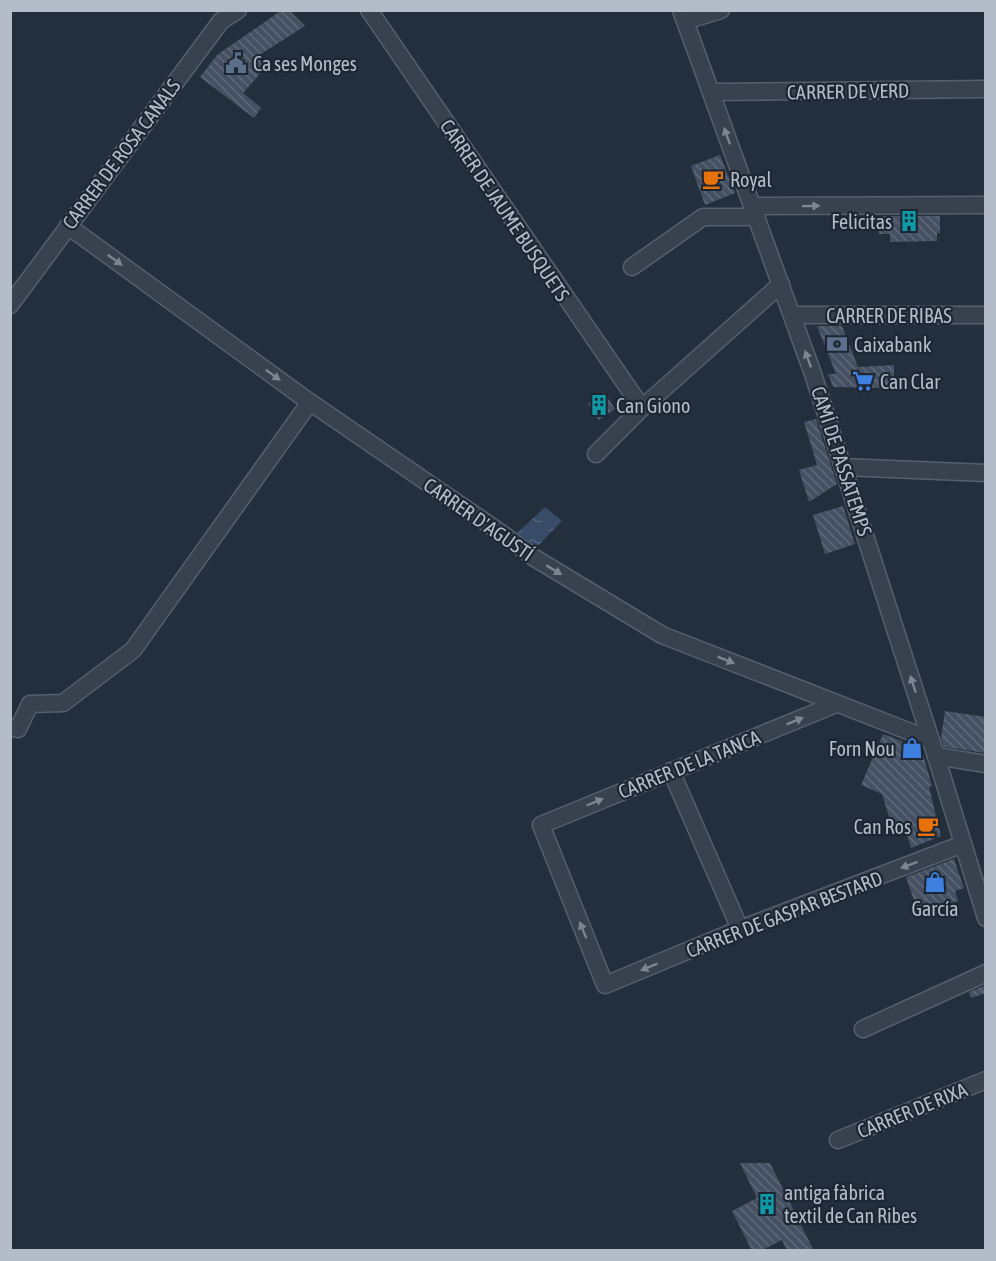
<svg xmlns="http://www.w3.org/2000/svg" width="996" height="1261" font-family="'Asap Condensed',sans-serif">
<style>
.water{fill:url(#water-ripples)}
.building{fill:url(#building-back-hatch)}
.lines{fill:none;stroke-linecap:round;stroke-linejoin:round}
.minor-casing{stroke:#565f6c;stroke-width:19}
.minor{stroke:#38414e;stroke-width:16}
.oneway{fill:#7c8592}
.labels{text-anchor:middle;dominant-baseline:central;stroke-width:4.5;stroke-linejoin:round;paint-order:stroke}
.poi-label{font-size:20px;fill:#b4bcc9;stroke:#1d2633;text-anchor:start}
.street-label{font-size:20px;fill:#b4bcc9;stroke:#1d2633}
</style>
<defs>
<pattern id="water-ripples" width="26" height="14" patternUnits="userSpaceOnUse" patternTransform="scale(1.5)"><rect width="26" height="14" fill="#394c67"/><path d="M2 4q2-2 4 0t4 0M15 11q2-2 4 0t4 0" fill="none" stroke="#53647b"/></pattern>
<pattern id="building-back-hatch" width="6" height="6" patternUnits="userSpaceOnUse" patternTransform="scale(1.5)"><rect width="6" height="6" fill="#455162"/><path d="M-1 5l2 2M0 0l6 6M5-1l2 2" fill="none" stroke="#5d6877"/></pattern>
</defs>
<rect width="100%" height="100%" fill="#242f3e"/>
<!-- water -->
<path class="water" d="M545,507L562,521L535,549L516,534Z"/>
<!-- building -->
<g class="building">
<path d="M282,10H289L305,26L258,56L264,69L243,93L261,108L254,118L200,77L217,55Z"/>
<path d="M720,155L735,193L705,205L691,166Z"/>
<path d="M878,216H940V233H937V241L890,242V234H879Z"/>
<path d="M817,326H842L858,367L894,365V388L833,387L828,374H836Z"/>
<path d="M604,392L615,409L599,420L588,404Z"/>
<path d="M816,419L837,484L809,502L799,470L817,465L804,422Z"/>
<path d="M843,506L855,544L825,554L813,515Z"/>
<path d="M945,711L986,717V753L944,747L941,738Z"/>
<path d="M883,734L917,747L922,751L932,786L929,787L941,836L911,848L904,826L893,830L882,794L861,785Z"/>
<path d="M954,859L964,888L955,891L958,901L918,913L906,877Z"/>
<path d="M986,985V993L971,998L969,992Z"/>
<path d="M740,1163H770L814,1251H787L782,1240L760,1251H752L732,1211L757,1198Z"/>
</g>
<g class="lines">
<defs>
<g id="minor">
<path d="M369,10L642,408"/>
<path d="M681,10L813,374L936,756L986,918"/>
<path d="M685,21L721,10"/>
<path d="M711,92L986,89"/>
<path d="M752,206L986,205"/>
<path d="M68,226L304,398L504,535L533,557L662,635L931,740"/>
<path d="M632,267L703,217H756"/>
<path d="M10,305L221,21L238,10"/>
<path d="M792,315H986"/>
<path d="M596,454L642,408L781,284"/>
<path d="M843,467L986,473"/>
<path d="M836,704L541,825L605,985L740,929L963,844"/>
<path d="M10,727L18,729L30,704L63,703L133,650L310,402"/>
<path d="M936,756L986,764"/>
<path d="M671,771L740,929"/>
<path d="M863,1029L986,973"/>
<path d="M838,1140L986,1080"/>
</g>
</defs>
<!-- minor casing -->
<use href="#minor" class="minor-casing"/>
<!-- minor -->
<use href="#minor" class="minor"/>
</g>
<!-- one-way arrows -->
<defs><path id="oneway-solid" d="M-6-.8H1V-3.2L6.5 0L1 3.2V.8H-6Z" transform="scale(1.5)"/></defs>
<g class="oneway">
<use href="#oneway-solid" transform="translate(727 136) rotate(-110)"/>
<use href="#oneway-solid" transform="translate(811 206) rotate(-1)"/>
<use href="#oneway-solid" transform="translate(115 260) rotate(36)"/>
<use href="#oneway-solid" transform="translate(808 359) rotate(-110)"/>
<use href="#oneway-solid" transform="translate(273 375) rotate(36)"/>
<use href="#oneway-solid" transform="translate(554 570) rotate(31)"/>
<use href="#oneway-solid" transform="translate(726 660) rotate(22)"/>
<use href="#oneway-solid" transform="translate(913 684) rotate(-108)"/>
<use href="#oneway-solid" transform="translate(795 721) rotate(-22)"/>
<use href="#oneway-solid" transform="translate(595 802) rotate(-23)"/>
<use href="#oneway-solid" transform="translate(909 865) rotate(159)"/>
<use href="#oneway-solid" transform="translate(583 930) rotate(-112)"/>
<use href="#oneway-solid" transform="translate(649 967) rotate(158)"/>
</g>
<!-- icons -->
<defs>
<symbol id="civic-bare" viewBox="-9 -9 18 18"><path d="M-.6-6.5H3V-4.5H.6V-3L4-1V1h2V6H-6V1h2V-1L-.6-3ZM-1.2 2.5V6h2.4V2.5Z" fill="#5c6f8a" stroke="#1d2633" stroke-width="2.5" paint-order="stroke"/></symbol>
<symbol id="cafe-bare" viewBox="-9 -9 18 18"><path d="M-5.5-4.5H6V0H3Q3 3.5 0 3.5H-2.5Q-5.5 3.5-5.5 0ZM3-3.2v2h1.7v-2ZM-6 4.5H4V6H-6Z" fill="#e8710a" stroke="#1d2633" stroke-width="2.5" paint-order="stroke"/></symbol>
<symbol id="building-bare" viewBox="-9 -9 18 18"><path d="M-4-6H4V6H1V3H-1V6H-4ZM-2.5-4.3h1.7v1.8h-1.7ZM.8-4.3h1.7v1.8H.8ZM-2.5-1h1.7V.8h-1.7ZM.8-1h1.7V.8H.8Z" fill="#0f9aa8" stroke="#1d2633" stroke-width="2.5" paint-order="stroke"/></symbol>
<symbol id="bank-bare" viewBox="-9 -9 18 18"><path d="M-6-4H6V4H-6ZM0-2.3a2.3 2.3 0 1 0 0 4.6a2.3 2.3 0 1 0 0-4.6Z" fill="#5c6f8a" stroke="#1d2633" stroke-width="2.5" paint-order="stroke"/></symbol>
<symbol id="supermarket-bare" viewBox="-9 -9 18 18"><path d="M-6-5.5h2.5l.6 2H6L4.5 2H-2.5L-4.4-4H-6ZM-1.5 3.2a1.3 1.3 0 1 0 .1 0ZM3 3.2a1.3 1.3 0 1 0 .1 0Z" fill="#3f7fe0" stroke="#1d2633" stroke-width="2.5" paint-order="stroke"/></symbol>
<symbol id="shop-bare" viewBox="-9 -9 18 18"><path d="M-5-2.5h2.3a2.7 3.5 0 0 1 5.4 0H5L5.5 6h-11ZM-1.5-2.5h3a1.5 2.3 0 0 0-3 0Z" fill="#3f7fe0" stroke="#1d2633" stroke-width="2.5" paint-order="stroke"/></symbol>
</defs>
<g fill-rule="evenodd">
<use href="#civic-bare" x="221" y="48" width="30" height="30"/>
<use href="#cafe-bare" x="698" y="164" width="30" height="30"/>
<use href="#building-bare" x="894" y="206" width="30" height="30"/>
<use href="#bank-bare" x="822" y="329" width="30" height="30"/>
<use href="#supermarket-bare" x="848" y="366" width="30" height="30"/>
<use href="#building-bare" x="584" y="390" width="30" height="30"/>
<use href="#shop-bare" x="897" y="733" width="30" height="30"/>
<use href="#cafe-bare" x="913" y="811" width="30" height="30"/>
<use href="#shop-bare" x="920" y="867" width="30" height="30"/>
<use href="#building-bare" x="752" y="1189" width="30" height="30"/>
</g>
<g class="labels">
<!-- poi labels -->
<g class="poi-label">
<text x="253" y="63">Ca ses Monges</text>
<text x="730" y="179">Royal</text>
<text x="892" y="221" text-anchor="end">Felicitas</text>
<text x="854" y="344">Caixabank</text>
<text x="880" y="381">Can Clar</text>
<text x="616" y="405">Can Giono</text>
<text x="895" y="748" text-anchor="end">Forn Nou</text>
<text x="911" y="826" text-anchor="end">Can Ros</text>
<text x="935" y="908" text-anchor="middle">García</text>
<text x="784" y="1192">antiga fàbrica<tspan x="784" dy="23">textil de Can Ribes</tspan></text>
</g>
<!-- street labels -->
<g class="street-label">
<text transform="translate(848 91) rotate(-1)">CARRER DE VERD</text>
<text transform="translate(121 154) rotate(-53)">CARRER DE ROSA CANALS</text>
<text transform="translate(505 210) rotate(56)">CARRER DE JAUME BUSQUETS</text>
<text x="889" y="315">CARRER DE RIBAS</text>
<text transform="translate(842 461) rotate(72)">CAMÍ DE PASSATEMPS</text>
<text transform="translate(479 519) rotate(35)">CARRER D'AGUSTÍ</text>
<text transform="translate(689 764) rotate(-22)">CARRER DE LA TANCA</text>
<text transform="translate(784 914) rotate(-21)">CARRER DE GASPAR BESTARD</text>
<text transform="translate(912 1110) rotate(-22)">CARRER DE RIXA</text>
</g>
</g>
<!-- border -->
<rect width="996" height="1261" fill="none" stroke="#b4bcc9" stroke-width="24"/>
</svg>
